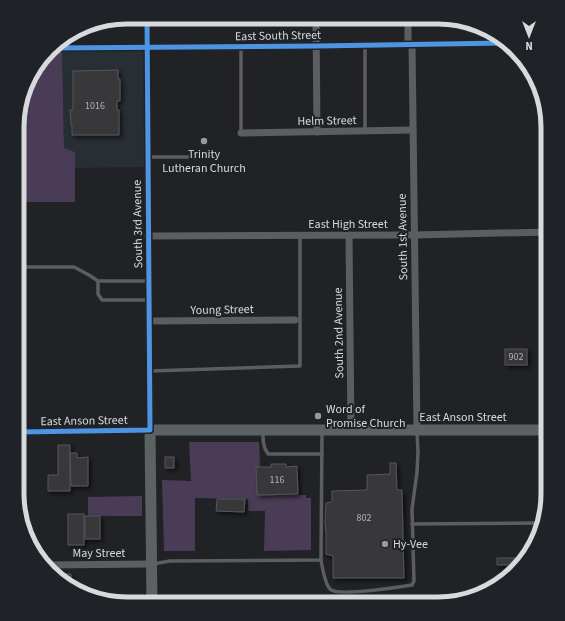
<svg xmlns="http://www.w3.org/2000/svg" width="565" height="621" font-family="'Source Sans 3',sans-serif">
<style>
.built{fill:#272e34}
.green{fill:#4a3c56}
.building{fill:#38393b;stroke:#555659;filter:url(#shadow)}
.lines{fill:none;stroke-linecap:round;stroke-linejoin:round}
.lane{stroke:#5c5d5f;stroke-width:3.5}
.street{stroke:#5c5d5f;stroke-width:7}
.primary{stroke:#5c6164;stroke-width:11}
.cycleway-casing{stroke:#1f2226;stroke-width:8}
.cycleway{stroke:#4d94e3;stroke-width:5}
.poi-dot{fill:#979a9c;stroke:#1f2226;stroke-width:1.5}
.labels{text-anchor:middle;dominant-baseline:central;stroke-width:4;stroke-linejoin:round;paint-order:stroke}
.number-label{font-size:10px;fill:#afb2b4}
.street-label{font-size:12px;fill:#d7dadc;stroke:#1f2226}
.poi-label{font-size:12px;fill:#d7dadc;stroke:#1f2226;text-anchor:start}
.rim{fill:none;stroke:#d7dadc;stroke-width:5}
</style>
<defs>
<filter id="shadow"><feDropShadow dx="2.5" dy="2.5" stdDeviation="2" flood-color="#0009"/></filter>
</defs>
<rect width="100%" height="100%" fill="#202225"/>
<!-- built -->
<path class="built" d="M62,48H147V167L75,168V152L64,148Z"/>
<!-- green -->
<g class="green">
<path d="M52,48H62L64,148L75,152V202H19V106L32,72Z"/>
<path d="M189,442H259L260,467H256L257,495H306V498H311V550L264,551L265,511H248V499L195,498V551H164L162,480L191,481Z"/>
<path d="M142,496V516H88V497Z"/>
</g>
<!-- building -->
<g class="building">
<path d="M118,70V79H120V101H117V110H119V135H72V126L71,125L70,110H73V71Z"/>
<rect x="505" y="349" width="22" height="16"/>
<path d="M58,445H70V491H48V475H58Z"/>
<path d="M70,453H77V458L88,457V486H71Z"/>
<rect x="165" y="457" width="9" height="11"/>
<path d="M390,463H396L397,490H402L404,578H333V556L326,554V533L325,523L326,503L332,502V491L367,490V475L390,474Z"/>
<path d="M271,464H286V467L297,466L298,494L257,495L256,467H271Z"/>
<path d="M217,499H245L244,512L216,511Z"/>
<rect x="68" y="514" width="16" height="31"/>
<rect x="85" y="516" width="15" height="23"/>
<path d="M497,558H521V561L518,565H497Z"/>
<path d="M56,574H71V588Z"/>
</g>
<g class="lines">
<!-- lane -->
<g class="lane">
<path d="M365,45V131"/>
<path d="M241,47V133"/>
<path d="M148,157H201"/>
<path d="M19,267H74L89,275L98,281H149"/>
<path d="M98,281V294L102,300H149"/>
<path d="M150,371L300,366V235"/>
<path d="M263,432C263,440 263,447 268,454H322"/>
<path d="M412,524L541,523"/>
<path d="M321,560C322,566 325,584 330,589C337,597 399,587 412,585L414,581L412,509L417,472L418,452L417,431"/>
<path d="M153,564L170,561L321,560L322,432"/>
</g>
<!-- street -->
<g class="street">
<path d="M316,18L317,132"/>
<path d="M408,18V44"/>
<path d="M412,44L417,430"/>
<path d="M52,48L317,46L505,43"/>
<path d="M241,133L413,130"/>
<path d="M349,235L351,430"/>
<path d="M148,236L414,235L548,232"/>
<path d="M18,267H19"/>
<path d="M150,321L295,320"/>
<path d="M18,432L150,430C150,293 147,155 147,17"/>
<path d="M46,565L152,564"/>
</g>
<!-- primary -->
<path class="primary" d="M152,604L150,430H548"/>
<defs>
<g id="cycleway">
<path d="M52,48L317,46L505,43"/>
<path d="M18,432L150,430C150,293 147,155 147,17"/>
</g>
</defs>
<!-- cycleway casing -->
<use href="#cycleway" class="cycleway-casing"/>
<!-- cycleway -->
<use href="#cycleway" class="cycleway"/>
</g>
<!-- markers -->
<g class="poi-dot">
<circle cx="204" cy="141" r="4"/>
<circle cx="318" cy="416" r="4"/>
<circle cx="385" cy="544" r="4"/>
</g>
<g class="labels">
<!-- number labels -->
<g class="number-label">
<text x="95" y="106">1016</text>
<text x="516" y="357">902</text>
<text x="277" y="480">116</text>
<text x="364" y="518">802</text>
</g>
<!-- street labels -->
<g class="street-label">
<text transform="translate(278 36) rotate(-1)">East South Street</text>
<text transform="translate(327 121) rotate(-1)">Helm Street</text>
<text transform="translate(138 224) rotate(-91)">South 3rd Avenue</text>
<text x="348" y="224">East High Street</text>
<text transform="translate(403 237) rotate(-91)">South 1st Avenue</text>
<text transform="translate(222 310) rotate(-1)">Young Street</text>
<text transform="translate(339 333) rotate(-91)">South 2nd Avenue</text>
<text x="463" y="417">East Anson Street</text>
<text transform="translate(84 421) rotate(-1)">East Anson Street</text>
<text x="99" y="553">May Street</text>
</g>
<!-- poi labels -->
<g class="poi-label">
<text x="204" y="154" text-anchor="middle">Trinity<tspan x="204" dy="14">Lutheran Church</tspan></text>
<text x="326" y="409">Word of<tspan x="326" dy="14">Promise Church</tspan></text>
<text x="393" y="544">Hy-Vee</text>
</g>
</g>
<!-- crop -->
<path d="M0 0H565V621H0ZM127 24H438A103 103 0 0 1 541 127V494A103 103 0 0 1 438 597H127A103 103 0 0 1 24 494V127A103 103 0 0 1 127 24Z" fill="#1f2226" fill-rule="evenodd"/>
<path class="rim" d="M127 24H438A103 103 0 0 1 541 127V494A103 103 0 0 1 438 597H127A103 103 0 0 1 24 494V127A103 103 0 0 1 127 24Z"/>
<!-- north arrow -->
<g transform="translate(529 36) rotate(180)" stroke="#1f2226" stroke-width="3" paint-order="stroke">
<path d="M0-3L7 15L0 10L-7 15Z" fill="#d7dadc"/>
<text y="-6" font-size="11" font-weight="bold" text-anchor="middle" fill="#d7dadc">N</text>
</g>
</svg>
